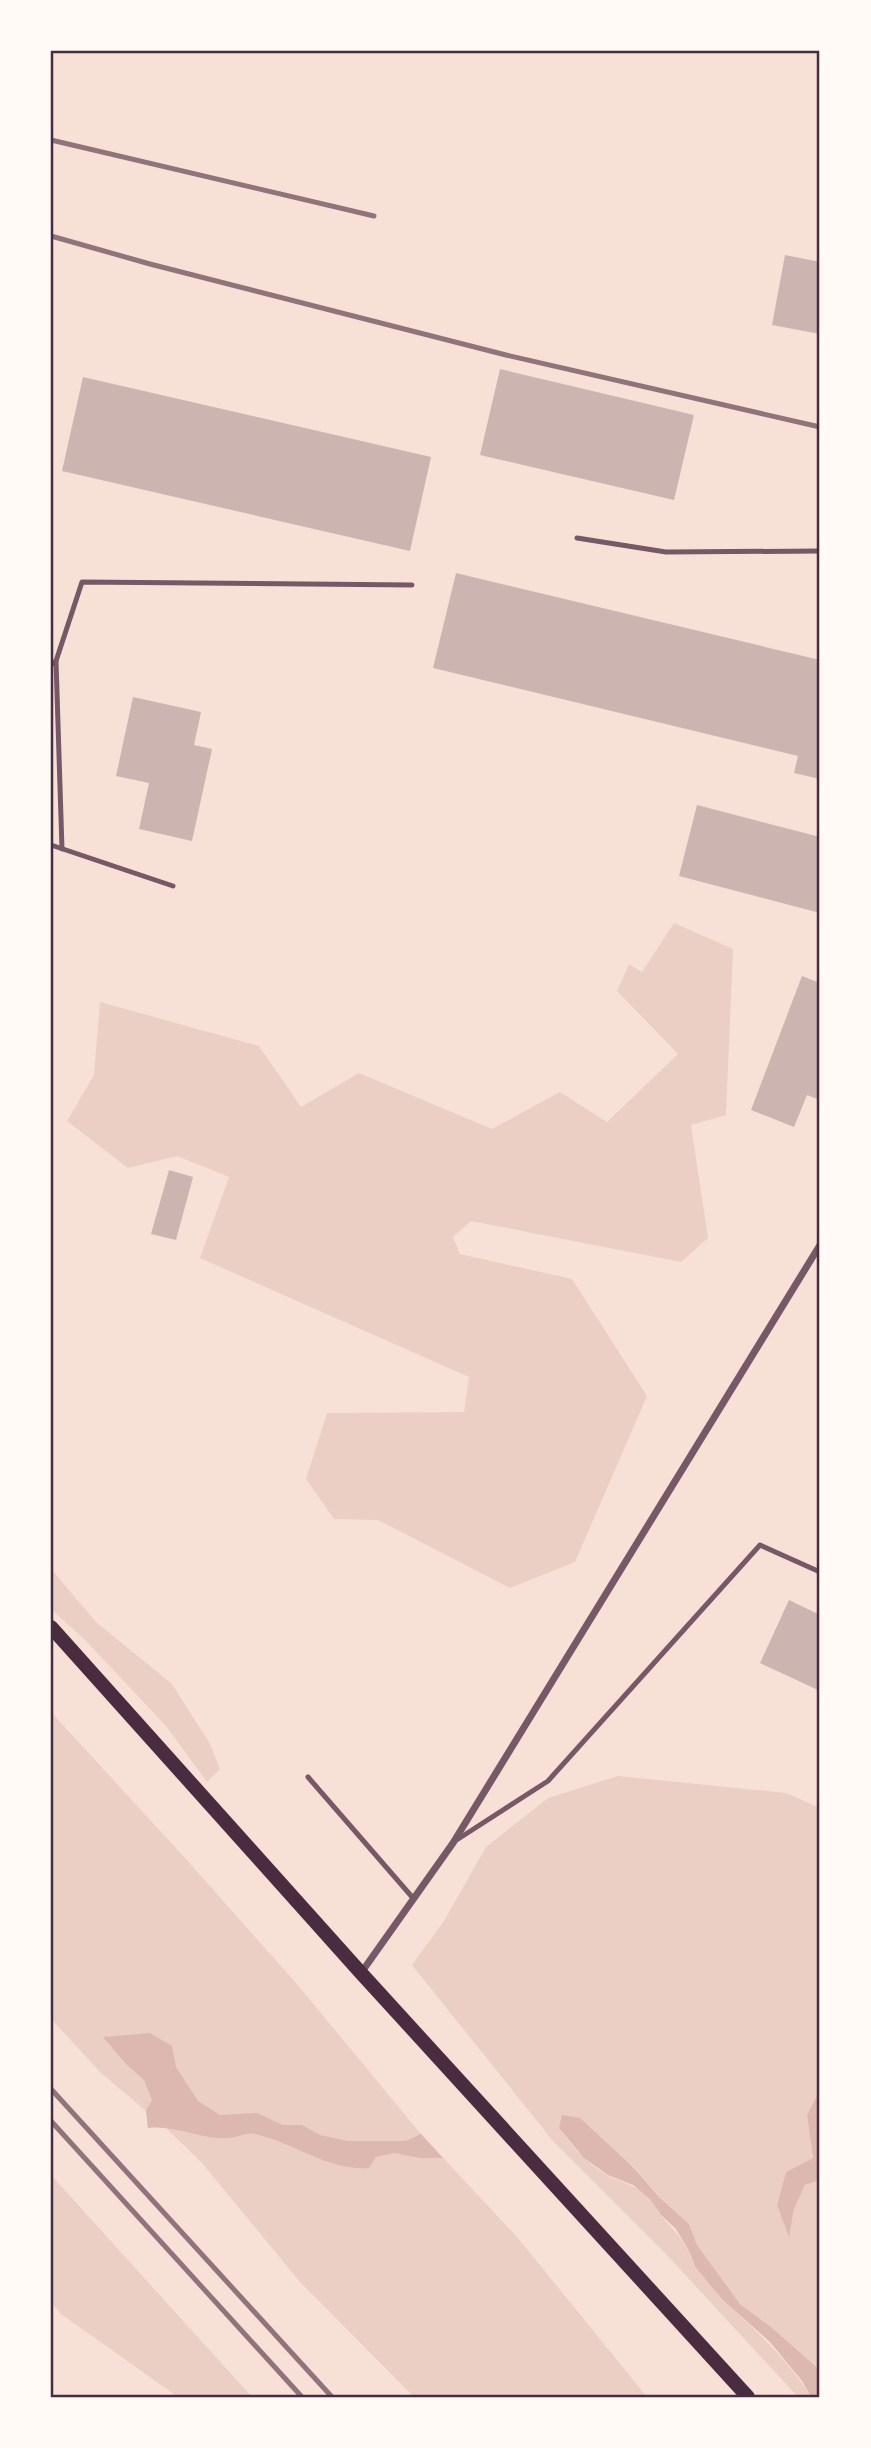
<svg xmlns="http://www.w3.org/2000/svg" width="871" height="2448" font-family="Arial,sans-serif">
<style>
.green{fill:#ebcfc5}
.water{fill:#dcb8b0}
.building{fill:#ccb4b1}
.lines{fill:none;stroke-linecap:round;stroke-linejoin:round}
.service{stroke:#755966;stroke-width:5}
.minor{stroke:#755966;stroke-width:7}
.secondary{stroke:#4a2c40;stroke-width:14}
.rail{stroke:#8f747c;stroke-width:5}
.neatline{fill:none;stroke:#4a2c40;stroke-width:2.5}
</style>
<rect width="100%" height="100%" fill="#f7e1d7"/>
<!-- green -->
<g class="green">
<path d="M674,923L733,949L726,1115L691,1125L708,1238L681,1262L471,1221L453,1237L460,1254L572,1279L647,1396L575,1562L510,1588L378,1520L334,1519L306,1479L327,1413L464,1412L469,1377L200,1258L229,1177L177,1156L128,1168L67,1121L94,1075L100,1002L259,1046L301,1107L359,1073L492,1129L560,1092L607,1122L678,1054L617,991L629,964L642,972Z"/>
<path d="M51,1569L96,1622L172,1684L210,1744L220,1769L207,1782L166,1726L86,1641L51,1609Z"/>
<path d="M51,1712L185,1858L296,1983L421,2134L518,2238L647,2397H414L300,2282L202,2163L164,2126L148,2128L146,2111L101,2073L51,2019Z"/>
<path d="M618,1776L786,1793L820,1808V2090L807,2115L813,2158L786,2172L777,2205L789,2236L794,2209L805,2185L820,2180V2370L771,2327L740,2304L697,2245L689,2224L658,2196L635,2168L612,2149L559,2128C573,2147 588,2165 609,2176C624,2183 639,2187 651,2199C654,2203 656,2209 659,2213C668,2225 678,2233 686,2246C691,2256 694,2266 701,2274C737,2317 782,2349 811,2397H798L665,2253L553,2141L412,1965L444,1921L486,1847L548,1798Z"/>
<path d="M51,2175L252,2397H178L61,2314L51,2302Z"/>
</g>
<!-- water -->
<g class="water">
<path d="M150,2033L172,2046L176,2067L198,2101L220,2115L257,2113L283,2125H302L320,2135L347,2141H406L421,2134L443,2158H420L394,2153L376,2157L369,2168C328,2171 295,2143 255,2134C247,2132 238,2137 229,2138C201,2140 176,2125 148,2128L146,2111L152,2100L144,2080L126,2064L103,2037Z"/>
<path d="M820,2090V2180L805,2185L794,2209L789,2237L777,2205L786,2172L813,2158L807,2115Z"/>
<path d="M562,2115L580,2118L635,2169L658,2196L689,2224L697,2245L740,2304L771,2327L820,2370V2397H811L802,2381L770,2342L722,2299L696,2268L688,2249L676,2229L661,2215L650,2199L633,2185L608,2175L584,2158L559,2128Z"/>
</g>
<!-- building -->
<g class="building">
<path d="M785,255L820,262V334L772,325Z"/>
<path d="M500,369L694,415L674,500L480,455Z"/>
<path d="M83,377L431,457L410,551L62,471Z"/>
<path d="M456,573L820,660V779L794,773L798,756L433,668Z"/>
<path d="M133,697L201,712L194,745L212,749L192,841L139,829L149,783L116,776Z"/>
<path d="M697,805L820,837V913L679,876Z"/>
<path d="M802,976L820,983V1100L807,1095L794,1127L751,1110Z"/>
<path d="M169,1170L193,1177L176,1240L151,1234Z"/>
<path d="M789,1600L820,1615V1691L760,1663Z"/>
</g>
<g class="lines">
<!-- service -->
<g class="service">
<path d="M577,538L666,552L820,551"/>
<path d="M56,661L62,849"/>
<path d="M51,665L56,661L82,582L412,585"/>
<path d="M51,845L173,886"/>
<path d="M308,1777L413,1898"/>
<path d="M455,1841L548,1781L760,1545L820,1572"/>
</g>
<!-- minor -->
<path class="minor" d="M361,1973L453,1843L820,1245"/>
<!-- secondary -->
<path class="secondary" d="M51,1627L361,1973L748,2397"/>
<!-- rail -->
<g class="rail">
<path d="M51,140L374,216"/>
<path d="M51,236L150,264L506,355L820,427"/>
<path d="M51,2089L332,2397"/>
<path d="M51,2121L302,2397"/>
</g>
</g>
<!-- border -->
<rect width="871" height="2448" fill="none" stroke="#fffaf5" stroke-width="105"/>
<rect x="52" y="52" width="766" height="2344" class="neatline"/>
</svg>
